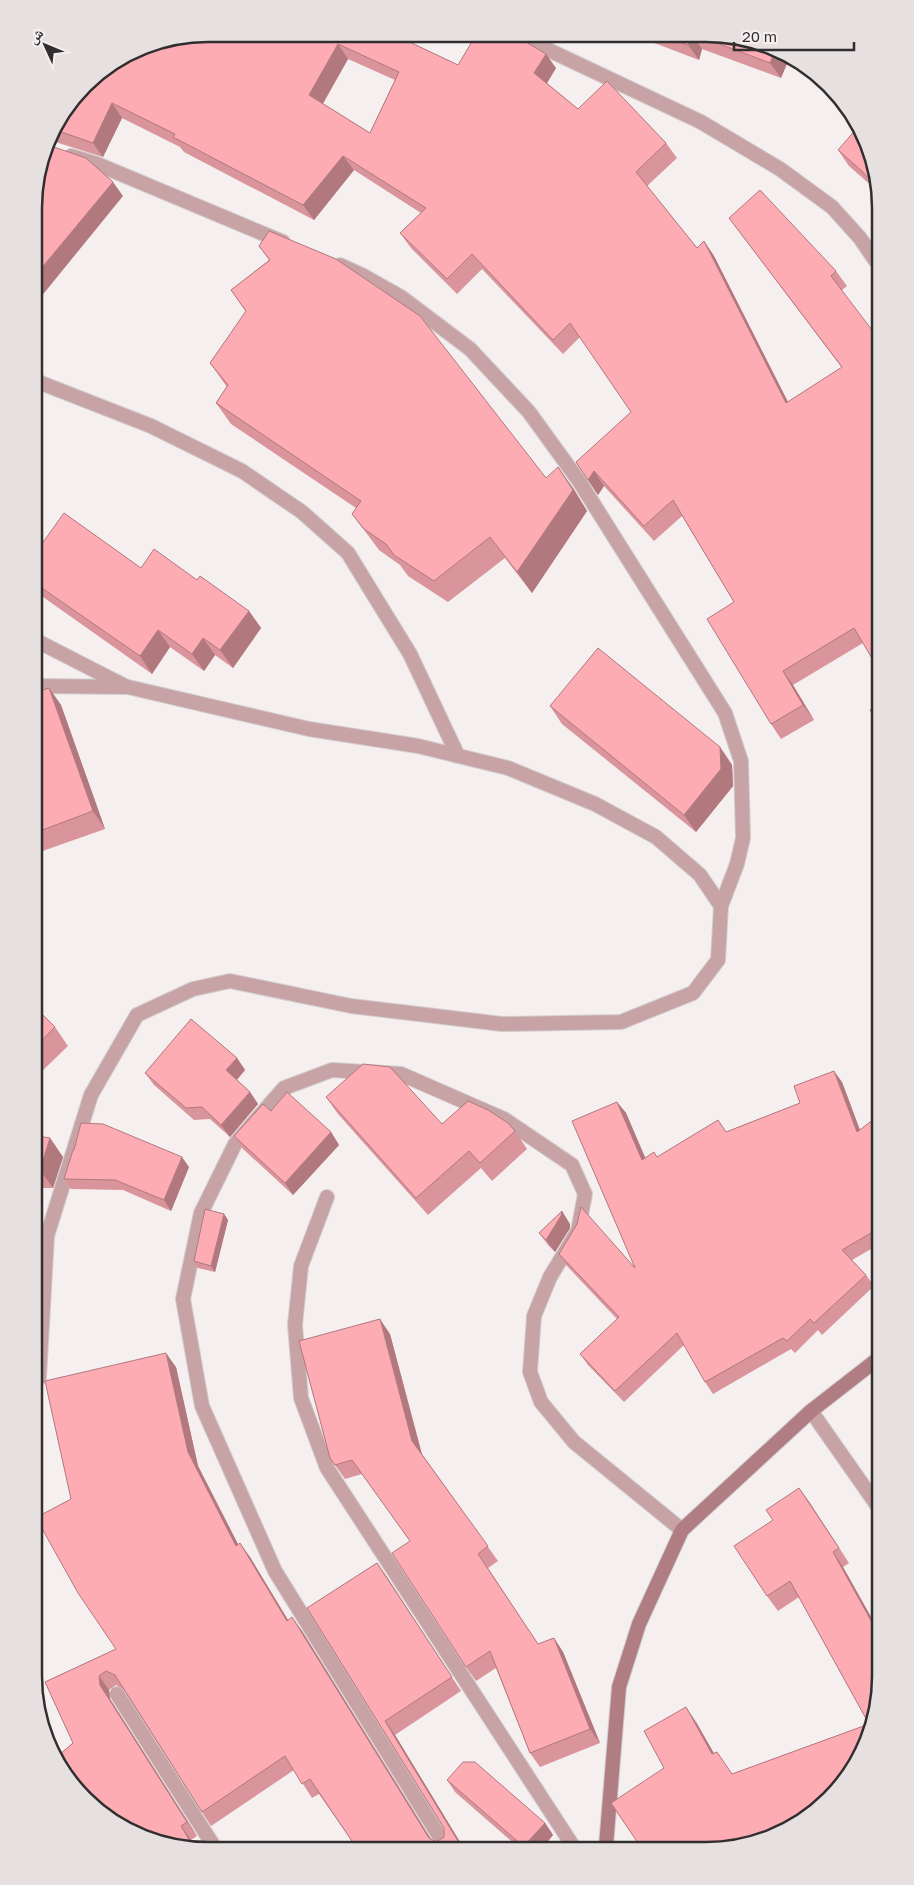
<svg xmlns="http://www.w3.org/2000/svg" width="914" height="1885" font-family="'Golos Text','Noto Naskh Arabic',sans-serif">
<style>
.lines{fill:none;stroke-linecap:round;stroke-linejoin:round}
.minor-casing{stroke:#d2cccd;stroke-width:16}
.secondary-casing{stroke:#d2cccd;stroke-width:16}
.minor{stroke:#c7a3a6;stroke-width:14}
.secondary{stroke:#b07d82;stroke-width:14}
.wall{fill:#da949b;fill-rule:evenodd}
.shaded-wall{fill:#b1787e}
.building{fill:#fdacb4;stroke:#b1787e;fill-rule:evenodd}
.rim{fill:none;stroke:#302e2e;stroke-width:2.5}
</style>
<rect width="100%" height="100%" fill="#f6eff0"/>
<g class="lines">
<defs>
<g id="minor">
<path d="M519,36L701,122L780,169L832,207L860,238L875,260"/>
<path d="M71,156L97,164L283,242"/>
<path d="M340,265L362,275L401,297L470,349L529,412L579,481L725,713L741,761L743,838L737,864L721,906"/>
<path d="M36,381L151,426L242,471L302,512L348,553L410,654L458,756"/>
<path d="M37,641L125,686"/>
<path d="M37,686L128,687L309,729L418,746L508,768L595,804L656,837L700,875L721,906L718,960L693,993L621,1022L502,1024L351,1006L230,981L193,989L137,1015L91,1095L47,1236L39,1378"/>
<path d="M327,1197L301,1266L295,1325L301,1398L327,1468L573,1846"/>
<path d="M811,1411L879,1508"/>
<path d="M117,1694L215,1848"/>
<path d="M446,1847L275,1571L202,1406L183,1299L201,1213L235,1144L284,1088L332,1070L401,1074L504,1119L572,1165L585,1194L578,1231L550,1277L534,1316L530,1372L541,1402L574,1442L682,1530"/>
</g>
<path id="secondary" d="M606,1846L619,1687L639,1624L682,1530L811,1411L879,1358"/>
</defs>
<!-- minor casing -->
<use href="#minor" class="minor-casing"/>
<!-- secondary casing -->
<use href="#secondary" class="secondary-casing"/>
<!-- minor -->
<use href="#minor" class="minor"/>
<!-- secondary -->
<use href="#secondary" class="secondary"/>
</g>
<!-- wall -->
<g class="wall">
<path d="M208,34L415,35L411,43L458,65L556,68L547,83L578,109L666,143L677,158L647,186L697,248L704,241L714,256L788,402L842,368L729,218L836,271L847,286L842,290L863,643L793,685L814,720L781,739L771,724L734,602L682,516L654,541L604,486L598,495L588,480L631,412L580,337L563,354L482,269L457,294L411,248L400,233L421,213L354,170L314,220L184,152L180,147L122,118L103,157L49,140L52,131L93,77ZM348,59L395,80L370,133L323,104Z"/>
<path d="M636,36L739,37L788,61L781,78L702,49L699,60Z"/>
<path d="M836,95L851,112L856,122L845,119L834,104Z"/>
<path d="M838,150L874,163V188L849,166Z"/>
<path d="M259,246L546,478L573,488L587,511L532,593L505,558L448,602L408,576L400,565L379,550L352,514L356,508L231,424L216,403L227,387L210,363L246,312L231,290L269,260Z"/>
<path d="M36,552L141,568L197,580L249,611L261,628L233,668L215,655L204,671L170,647L152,674L36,592Z"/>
<path d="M49,688L61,705L105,829L37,853V692Z"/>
<path d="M550,706L720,747L732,765L733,786L696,832L562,724Z"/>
<path d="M38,1010L55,1027L68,1046L38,1075Z"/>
<path d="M237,1058L245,1070L237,1080L250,1092L258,1104L230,1137L210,1119L194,1120L154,1085L145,1073Z"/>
<path d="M842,1082L860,1130L878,1116V1245L852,1260L866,1275L874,1286L822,1335L818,1330L795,1353L791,1349L713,1394L705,1382L684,1345L624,1402L588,1365L580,1354L617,1319L567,1266L559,1254L635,1268L617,1102L626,1113L645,1158L657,1157L726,1132L800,1103Z"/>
<path d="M326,1097L442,1124L515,1131L527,1149L492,1181L481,1168L428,1215L338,1114Z"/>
<path d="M271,1111L331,1132L339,1145L293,1195L243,1149L234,1136Z"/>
<path d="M38,1136L50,1138L63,1157L53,1188H38Z"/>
<path d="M189,1167L171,1211L123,1190L71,1189L64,1179Z"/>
<path d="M224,1214L228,1220L215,1272L198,1268L194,1261Z"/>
<path d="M570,1224V1228L555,1252L548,1245L539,1233Z"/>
<path d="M390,1334L422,1454L498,1561L488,1568L538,1644L554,1638L563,1652L600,1743L540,1767L530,1753L496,1668L476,1681L466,1667L410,1541L362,1474L345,1479L330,1458Z"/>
<path d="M176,1367L198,1466L238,1544L250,1557L288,1620L302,1631L430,1839L436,1842L444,1837V1828L307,1608L377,1563L461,1691L395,1735L463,1847H356L319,1794L312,1798L294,1770L211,1826L202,1812L123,1689L116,1685L109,1690L110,1699L197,1836L191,1840L175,1848L102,1812L68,1769L59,1755L73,1743L45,1682L116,1649L71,1499Z"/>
<path d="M799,1488L849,1563L843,1567L880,1633V1688L867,1743L837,1792L664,1768L696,1722L714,1754L732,1774L869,1724L799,1597L778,1611L767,1596L773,1520Z"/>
<path d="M447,1780L545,1823L553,1835L544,1846H517L455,1792Z"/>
</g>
<!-- shaded-wall -->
<g class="shaded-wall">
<path d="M398,35H415L407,51L397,36Z"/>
<path d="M690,37H694L702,49L699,60L688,45Z"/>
<path d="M338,44L348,59L319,110L309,95Z"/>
<path d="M546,54L556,68L544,88L534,73Z"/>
<path d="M774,54L788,61L781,78L770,63Z"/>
<path d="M112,103L122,118L103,157L93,143Z"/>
<path d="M343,156L354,170L314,220L303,205Z"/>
<path d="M113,182L123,196L36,303L35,276Z"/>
<path d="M704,241L714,256L796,418L786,403Z"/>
<path d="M558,467L573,488L587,511L532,593L517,572Z"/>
<path d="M594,471L604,486L598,495L588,480Z"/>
<path d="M249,611L261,628L233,668L220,650Z"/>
<path d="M158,630L170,647L152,674L140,656Z"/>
<path d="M203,638L215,655L204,671L192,654Z"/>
<path d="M783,671L793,685L814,720L803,705Z"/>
<path d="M49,688L61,705L105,829L93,811Z"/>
<path d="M720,747L732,765L733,786L696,832L684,815Z"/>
<path d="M237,1058L245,1070L234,1083L226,1070Z"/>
<path d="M834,1071L842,1082L865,1144L857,1132Z"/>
<path d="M250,1092L258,1104L230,1137L221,1125Z"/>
<path d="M617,1102L626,1113L651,1171L642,1160Z"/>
<path d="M331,1132L339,1145L293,1195L285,1183Z"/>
<path d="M50,1138L63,1157L53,1188L40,1170Z"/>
<path d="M182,1157L189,1167L171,1211L164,1200Z"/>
<path d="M562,1211L570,1224V1228L555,1252L546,1240Z"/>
<path d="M224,1214L228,1220L215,1272L211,1266Z"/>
<path d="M380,1319L390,1334L422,1455L412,1441Z"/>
<path d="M166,1353L176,1367L198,1466L246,1560L236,1546L188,1452Z"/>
<path d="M799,1488L810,1503L849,1563Z"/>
<path d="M240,1543L250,1557L297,1635L287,1621Z"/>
<path d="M833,1552L843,1567L880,1633V1637Z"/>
<path d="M377,1563L387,1577L461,1691L452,1677Z"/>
<path d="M292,1617L302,1631L436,1847L429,1838Z"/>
<path d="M554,1638L563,1652L600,1743L590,1729Z"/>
<path d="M99,1676L109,1690L110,1699L197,1836L187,1822L100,1685Z"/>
<path d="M686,1707L696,1722L723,1769L712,1754Z"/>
<path d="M385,1721L395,1735L463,1847H460Z"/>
<path d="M545,1823L553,1835L544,1846H524Z"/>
<path d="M181,1826L191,1840L195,1848H194Z"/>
</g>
<!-- building -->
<g class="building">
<path d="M208,34L398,35L397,36L458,65L476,35L516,36L546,54L534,73L578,109L607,81L666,143L636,172L697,248L704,241L786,403L842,367L729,218L760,190L836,271L831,276L875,334L876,665L854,628L783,671L803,705L771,724L707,619L734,602L673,500L644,526L594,471L588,480L576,462L631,412L570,323L553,340L472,254L447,279L400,233L426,208L343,156L303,205L173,137L175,134L112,103L93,143L53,129L93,77L142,47ZM338,44L399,72L370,133L309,95Z"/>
<path d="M666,37H690L688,45Z"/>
<path d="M701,37H739L774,54L770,63Z"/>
<path d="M836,95L848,108L834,104Z"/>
<path d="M858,127L874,163V185L863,172L838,150Z"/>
<path d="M48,145L86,158L113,182L35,276V186Z"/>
<path d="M269,231L336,259L420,316L546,478L558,467L573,490L517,572L490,537L434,581L394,555L386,544L364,529L352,514L361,501L216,403L228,385L210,363L246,311L231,290L270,260L259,246Z"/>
<path d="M64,513L141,568L154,549L197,580L200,576L249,611L220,650L203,638L192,654L158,630L140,656L36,584V552Z"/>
<path d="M598,648L720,747L721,769L684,815L550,706Z"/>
<path d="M49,688L93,811L37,832V692Z"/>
<path d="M876,706V719L870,710Z"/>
<path d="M38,1010L55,1027L38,1044Z"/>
<path d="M191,1019L237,1058L226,1070L250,1092L221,1125L202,1107L186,1108L145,1073Z"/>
<path d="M363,1064L390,1067L442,1124L468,1101L488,1110L508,1123L515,1131L480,1163L469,1151L416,1198L326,1097Z"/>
<path d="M834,1071L857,1132L878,1116V1219L872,1224L876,1230L842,1250L866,1275L814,1323L810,1319L787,1341L783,1338L705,1382L677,1333L615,1391L580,1354L619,1317L559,1254L577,1224L581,1207L635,1268L572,1121L617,1102L642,1160L654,1152L657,1157L718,1120L726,1132L800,1103L794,1086Z"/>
<path d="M287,1092L331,1132L285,1183L234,1136L263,1104L271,1111Z"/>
<path d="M81,1123L103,1124L182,1157L164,1200L115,1180L64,1179L73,1150H74Z"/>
<path d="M38,1136L50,1138L40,1170H38Z"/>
<path d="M205,1209L224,1214L211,1266L194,1261Z"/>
<path d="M562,1211L561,1216L546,1240L539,1233Z"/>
<path d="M380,1319L412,1441L488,1546L478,1554L538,1644L554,1638L590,1729L530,1753L490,1651L466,1667L392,1553L410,1541L352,1460L335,1465L330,1458L299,1341Z"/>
<path d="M166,1353L188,1452L236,1546L240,1543L287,1621L292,1617L429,1838L436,1842L444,1837V1828L307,1608L377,1563L452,1677L385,1721L461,1846L460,1847H356L310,1779L302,1784L285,1756L202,1812L115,1675L106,1671L99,1676L100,1685L187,1822L181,1826L194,1848H175L104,1813L59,1755L73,1743L45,1682L116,1649L78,1593L39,1523V1516L71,1499L45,1381Z"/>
<path d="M799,1488L839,1548L833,1552L880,1637V1654L877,1656L880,1660V1688L867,1743L837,1792L802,1822L751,1845L640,1846L611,1803L664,1768L644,1731L686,1707L712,1754L717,1752L732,1774L869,1724L790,1581L767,1596L734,1546L773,1520L766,1510Z"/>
<path d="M463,1762H475L545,1823L524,1846H523L447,1780Z"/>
</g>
<!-- crop -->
<path d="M0 0H914V1885H0ZM208 42H706A166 166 0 0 1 872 208V1676A166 166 0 0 1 706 1842H208A166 166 0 0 1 42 1676V208A166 166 0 0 1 208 42Z" fill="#e6e0e0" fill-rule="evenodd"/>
<path class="rim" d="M208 42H706A166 166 0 0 1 872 208V1676A166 166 0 0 1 706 1842H208A166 166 0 0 1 42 1676V208A166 166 0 0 1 208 42Z"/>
<!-- north arrow -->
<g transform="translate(45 45) rotate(314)" stroke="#f6eff0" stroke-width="4" paint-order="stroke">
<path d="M0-4L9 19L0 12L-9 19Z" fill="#302e2e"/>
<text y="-8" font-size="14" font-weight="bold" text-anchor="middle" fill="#302e2e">ش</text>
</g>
<!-- scale -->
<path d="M734 42v8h120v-8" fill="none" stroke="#302e2e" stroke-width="2.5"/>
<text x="742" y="42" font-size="15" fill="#302e2e" stroke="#f6eff0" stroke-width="4" paint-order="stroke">20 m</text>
</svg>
